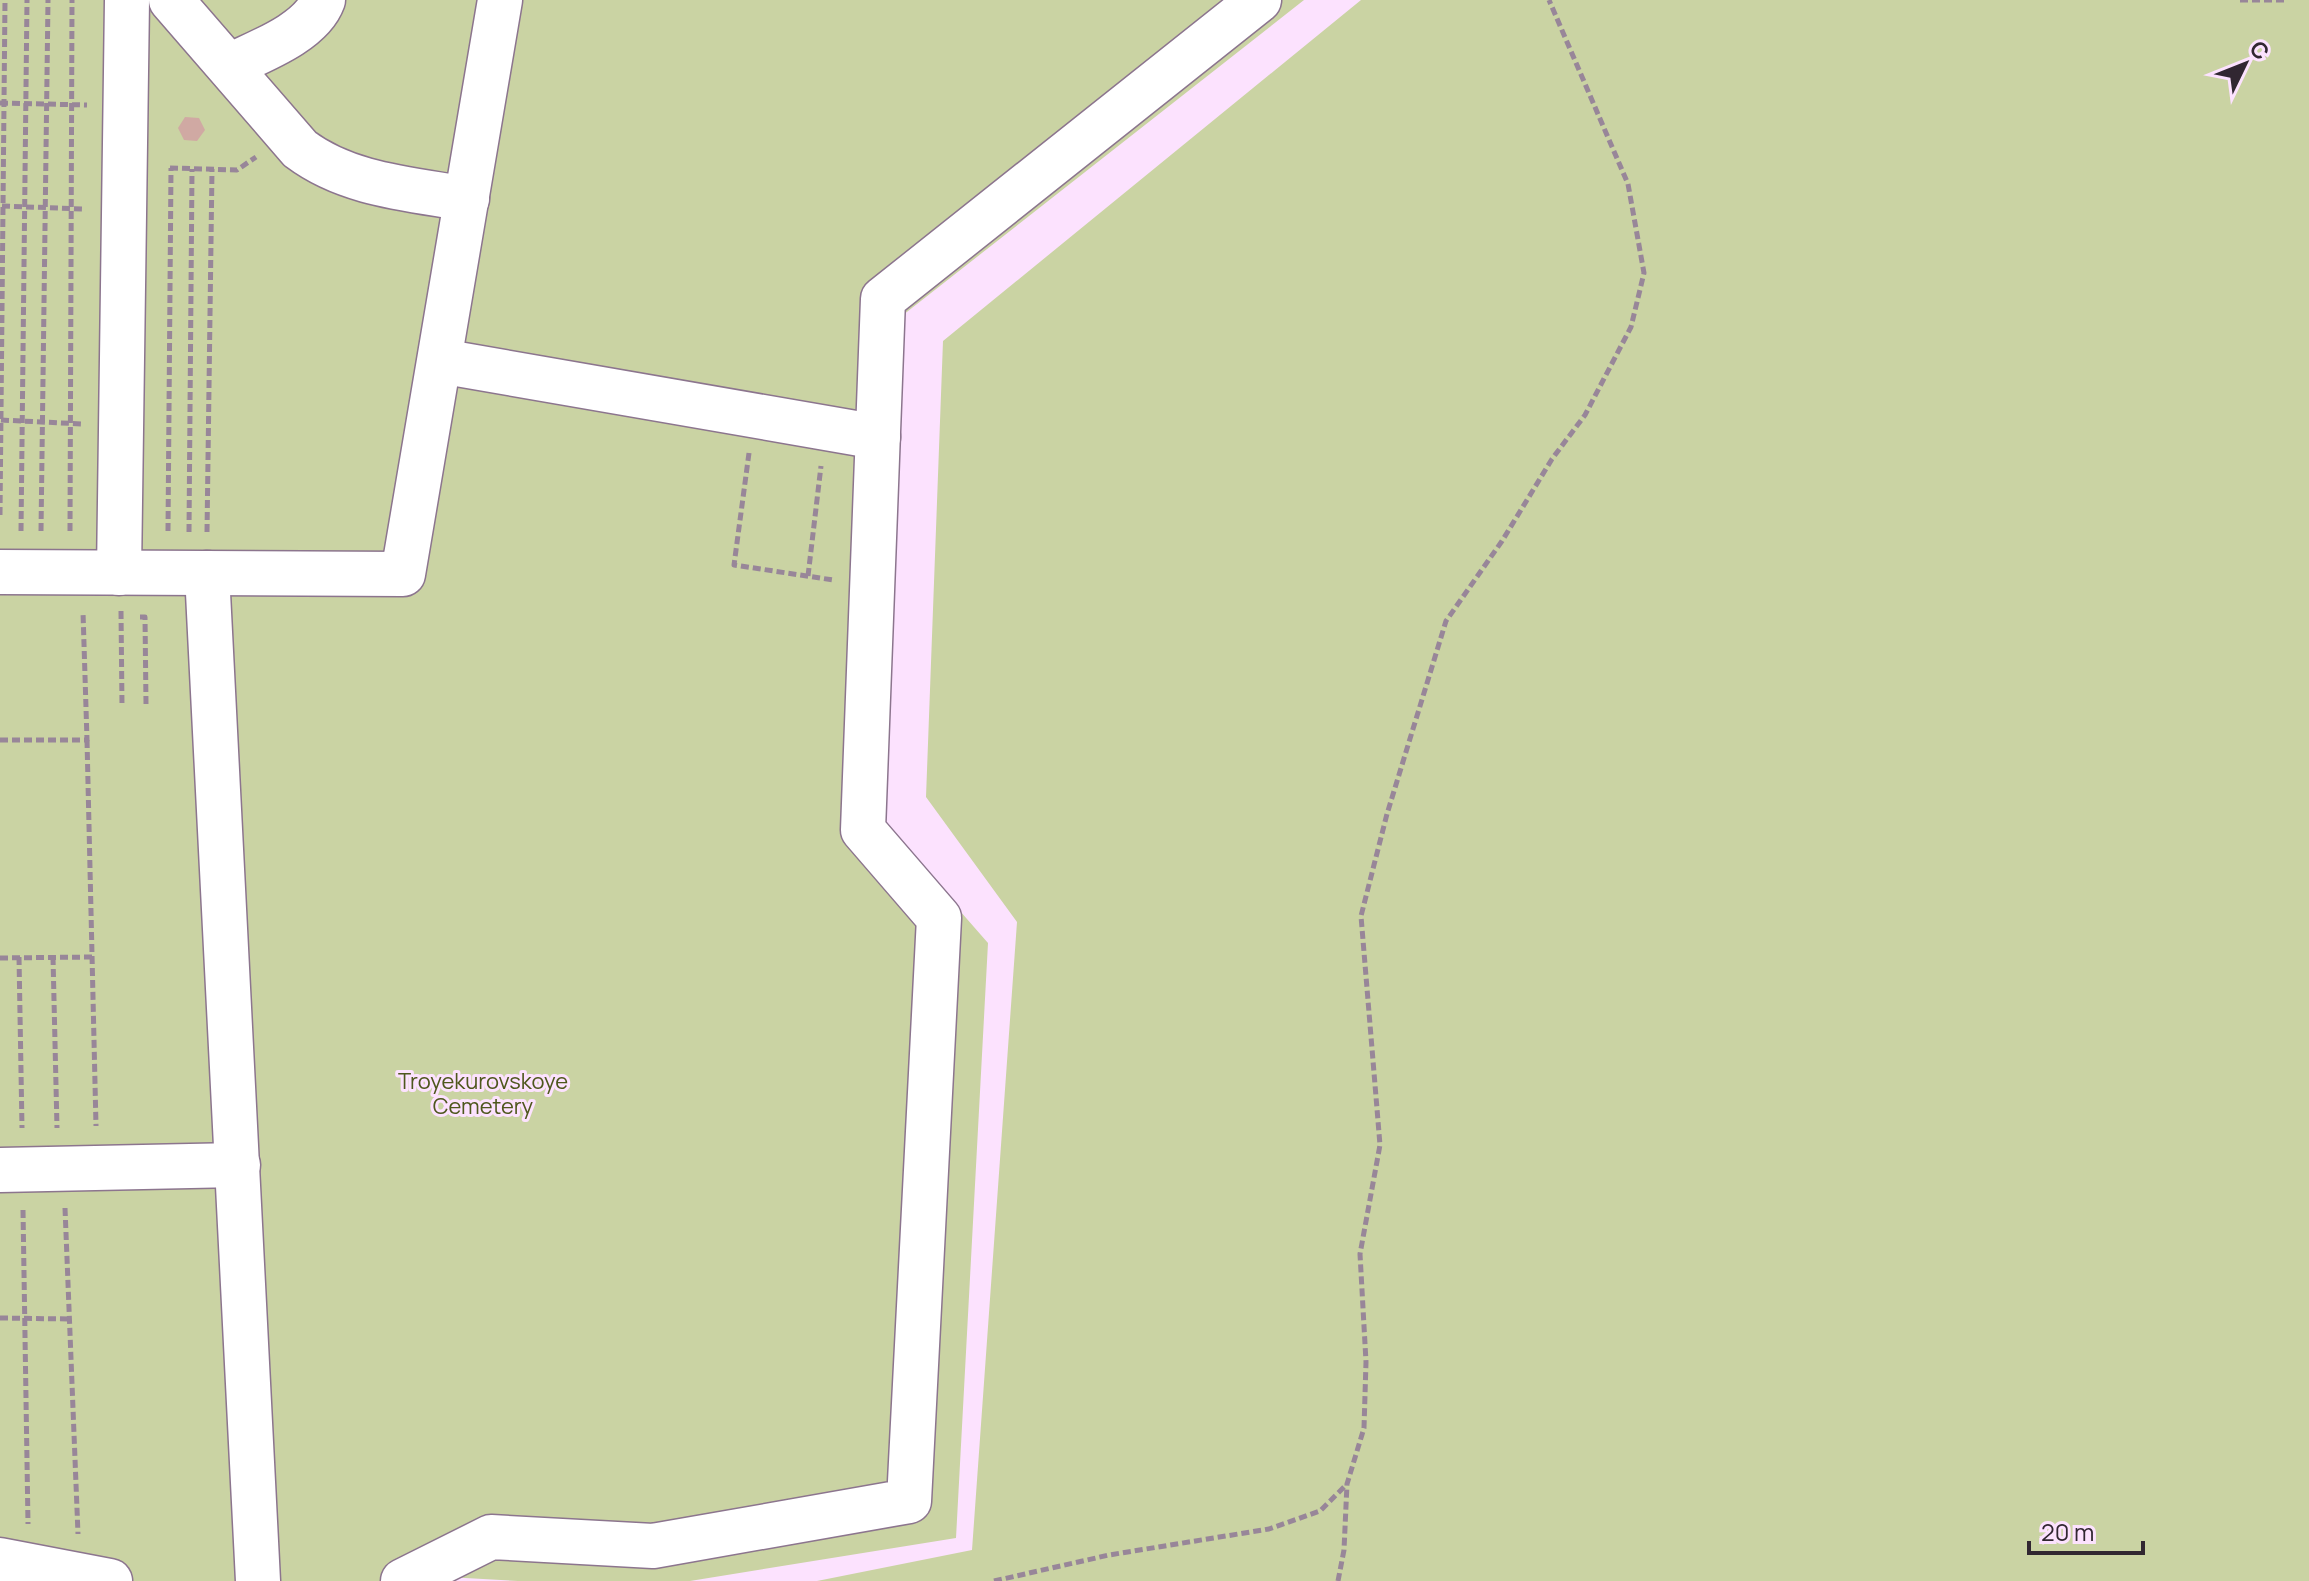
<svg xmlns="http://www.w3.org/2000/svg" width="2309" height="1581" font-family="Manrope,sans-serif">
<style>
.green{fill:#cad3a3}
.building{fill:#d0a9a3}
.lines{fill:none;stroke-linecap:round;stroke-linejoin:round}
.minor-casing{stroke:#8c758e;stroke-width:47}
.path{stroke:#988699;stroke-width:5;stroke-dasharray:8 4;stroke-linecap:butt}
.minor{stroke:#fff;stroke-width:44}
.labels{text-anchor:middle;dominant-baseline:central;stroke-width:6;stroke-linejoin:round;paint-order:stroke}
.park-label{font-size:22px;fill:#4e571d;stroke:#fce2fe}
</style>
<rect width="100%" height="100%" fill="#fce2fe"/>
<!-- green -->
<g class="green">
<path d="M0,0H1304L903,315L882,822L988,943L956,1538L690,1581H518L447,1577L445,1581H0Z"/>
<path d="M1361,0H2309V1581H817L972,1550L1017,922L926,797L943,341Z"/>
</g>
<!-- building -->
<path class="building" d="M185,117L199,118L205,130L197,141L184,140L178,128Z"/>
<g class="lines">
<defs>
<g id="minor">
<path d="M171,0L300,149C348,185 410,189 467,199"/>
<path d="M229,66C258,52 311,33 323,0"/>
<path d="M440,361L878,437"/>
<path d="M0,572L403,574L500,0"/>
<path d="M119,573L127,0"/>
<path d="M207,573L258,1581"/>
<path d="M0,1170L238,1165"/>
<path d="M0,1560L110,1581"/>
<path d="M403,1581L491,1537L653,1546L909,1501L939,918L863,830L883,299L1259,0"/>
</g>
</defs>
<!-- minor casing -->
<use href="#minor" class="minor-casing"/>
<!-- path -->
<g class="path">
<path d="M2240,0H2285"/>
<path d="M0,103L87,105"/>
<path d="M170,168L237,170L256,157"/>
<path d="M2,206L84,209"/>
<path d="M1,420L83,424"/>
<path d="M749,453L734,565L833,580"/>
<path d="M0,515L5,0"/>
<path d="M21,531L27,0"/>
<path d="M41,531L48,0"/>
<path d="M70,531L72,0"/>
<path d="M168,531L171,168"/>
<path d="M189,532L192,169"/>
<path d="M207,532L212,169"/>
<path d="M808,576L821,466"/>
<path d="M121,611L122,706"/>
<path d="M140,617H145L146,704"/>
<path d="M0,740H87L83,612"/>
<path d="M87,740L96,1126"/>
<path d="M19,957L22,1128"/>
<path d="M53,957L57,1128"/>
<path d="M0,958L93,957"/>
<path d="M65,1208L78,1534"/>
<path d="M23,1210L28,1524"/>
<path d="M0,1318L69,1319"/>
<path d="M994,1581L1109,1555L1269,1529L1320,1511L1346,1485"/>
<path d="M1338,1581L1344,1550L1347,1484L1364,1428L1366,1362L1360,1254L1380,1145L1361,916L1387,814L1446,621L1502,541L1552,459L1585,415L1631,327L1644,273L1628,184L1549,0"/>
</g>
<!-- minor -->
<use href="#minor" class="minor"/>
</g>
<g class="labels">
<!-- park labels -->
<g class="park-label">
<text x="483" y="1081">Troyekurovskoye<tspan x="483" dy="25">Cemetery</tspan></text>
</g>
</g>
<!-- north arrow -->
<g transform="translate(2245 64) rotate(47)" stroke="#fce2fe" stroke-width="6" paint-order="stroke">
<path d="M0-6L14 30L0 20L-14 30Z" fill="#312731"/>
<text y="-12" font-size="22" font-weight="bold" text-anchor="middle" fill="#312731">С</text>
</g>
<!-- scale -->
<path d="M2029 1541v12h114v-12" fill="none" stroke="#312731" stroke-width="4"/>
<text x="2041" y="1541" font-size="24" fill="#312731" stroke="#fce2fe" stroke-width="6" paint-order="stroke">20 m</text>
</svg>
